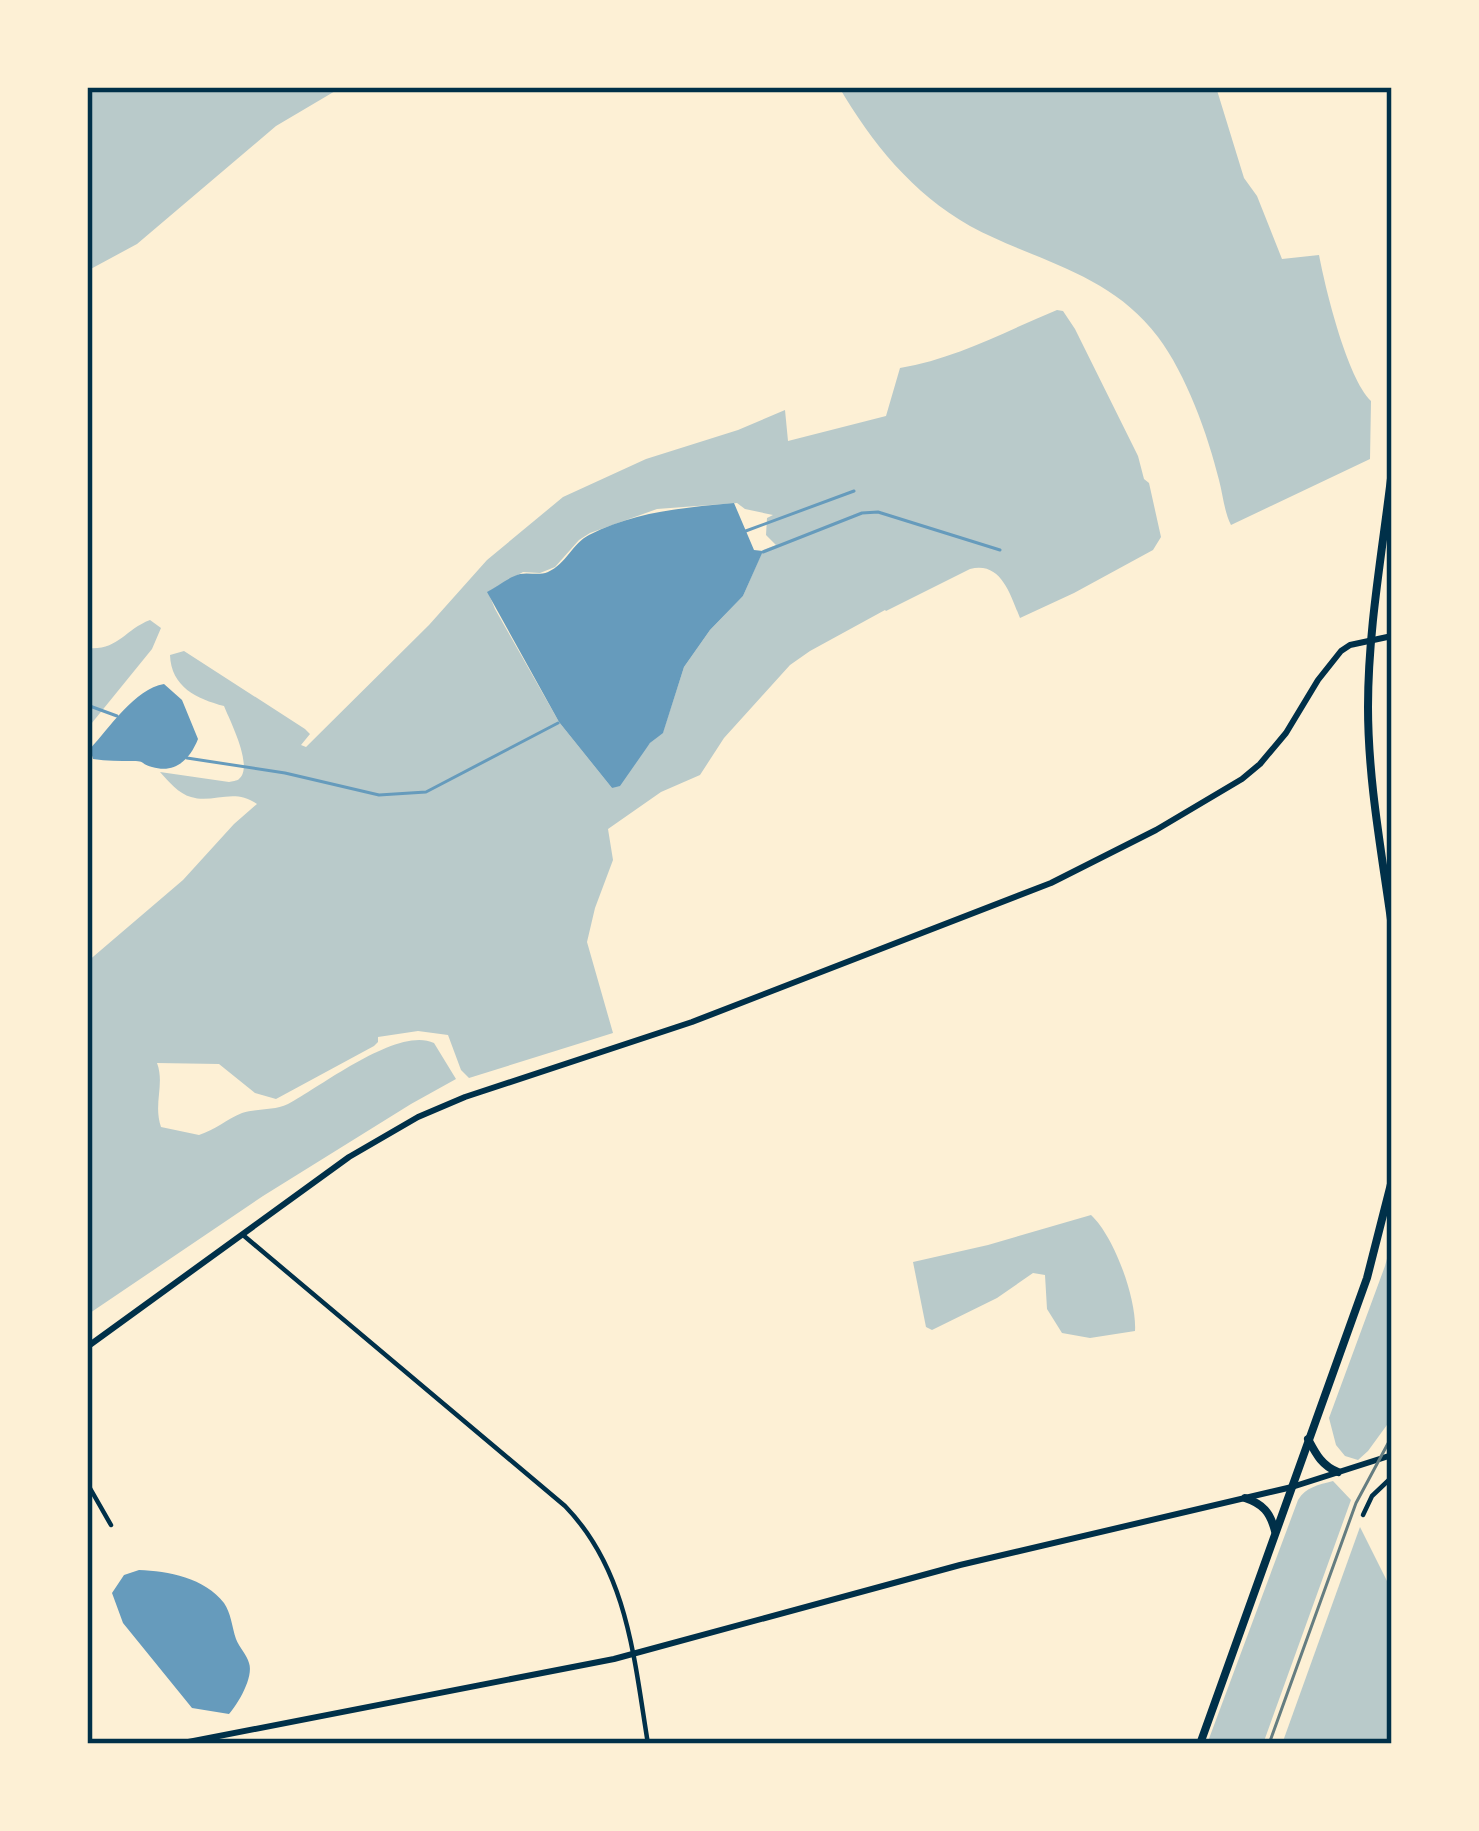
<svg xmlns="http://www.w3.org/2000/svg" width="1479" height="1831" font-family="'Titillium Web',sans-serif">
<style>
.green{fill:#b9caca;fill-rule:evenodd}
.water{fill:#669bbc}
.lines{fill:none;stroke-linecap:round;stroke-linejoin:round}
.stream{stroke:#669bbc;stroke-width:3}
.minor{stroke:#003049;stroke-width:4.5}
.tertiary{stroke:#003049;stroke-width:6}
.primary{stroke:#003049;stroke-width:8}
.rail{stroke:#657d81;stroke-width:3}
.neatline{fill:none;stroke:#003049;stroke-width:4.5}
</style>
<rect width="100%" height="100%" fill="#fdf0d5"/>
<!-- green -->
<g class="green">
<path d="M87,87H342L276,126L137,244L87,271Z"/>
<path d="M839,87H1216L1244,178L1257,196L1282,259L1319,255C1326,291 1347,377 1371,401L1370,459L1231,525C1224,511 1223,495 1219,480C1208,435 1186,374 1158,337C1109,272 1037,262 970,226C912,193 872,143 839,87Z"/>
<path d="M1057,310L1063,311L1075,329L1138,456L1144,479L1149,483L1161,537L1153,550L1074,593L1020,618C1010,594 1001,561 970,569L886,611L885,610L810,651L790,665L724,738L700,775L661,792L608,829L613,860L595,908L587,942L613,1033L469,1078L461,1070L448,1035L418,1031L378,1037V1042L374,1046L276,1099L255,1093L219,1064L157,1063C165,1084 153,1104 161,1127L199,1135C215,1130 227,1119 242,1113C257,1108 273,1111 288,1104C322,1086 398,1026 434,1043L456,1079L411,1104L263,1196L87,1315V962L183,880L234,824L257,804C234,787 213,804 191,797C179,794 168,781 160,772L229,782C232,781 237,781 239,779C254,767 230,721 224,706C197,699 171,687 170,655L184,651L305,729L310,734L301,745L306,747L429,625L487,560L563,497L646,459L738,430L785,410L788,441L886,416L900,368C955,359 1006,331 1057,310ZM737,503L745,509L773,515L767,518L766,535L776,545L763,550L743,596L710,630L684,667L663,732L650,743L612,788L559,722L495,609L488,592L523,572L540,573L555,567L579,540L590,533L657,509Z"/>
<path d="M150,620L161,628L152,649L87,729V648C118,651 124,630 150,620Z"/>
<path d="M1091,1215C1114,1236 1137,1299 1135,1331L1090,1338L1062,1333L1047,1309L1045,1275L1033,1273L997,1298L932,1330L926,1327L913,1262L988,1245Z"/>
<path d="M1392,1240V1418L1368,1451L1358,1460L1345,1456L1336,1445L1329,1418L1385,1266Z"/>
<path d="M1333,1481L1351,1500L1263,1744H1207L1298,1500C1306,1487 1318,1485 1333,1481Z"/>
<path d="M1360,1527L1392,1591V1744H1282Z"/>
</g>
<!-- water -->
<g class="water">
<path d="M734,503L754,550L763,551L743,596L710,630L684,667L663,733L650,743L620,786L612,788L559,722L487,592C498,586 509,577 520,574C530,572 538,576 548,572C566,564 573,543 589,535C637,511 682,508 734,503Z"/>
<path d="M164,684L182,700L198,739C190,759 176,774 152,767C140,764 146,761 133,761C119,761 107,761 93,759L90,749C109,728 135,689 164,684Z"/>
<path d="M139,1570C168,1571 205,1578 224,1603C231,1613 232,1627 236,1639C239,1647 247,1655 249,1663C254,1677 238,1704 229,1714L192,1708L123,1623L112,1593L124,1575Z"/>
</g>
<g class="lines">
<!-- stream -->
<g class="stream">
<path d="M743,532L854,491"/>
<path d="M763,552L862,513L878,512L1000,550"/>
<path d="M87,705L117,716"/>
<path d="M187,758L285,773L379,795L426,792L558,723"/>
</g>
<!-- minor -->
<g class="minor">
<path d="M243,1235L565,1506C628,1571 634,1659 648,1744"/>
<path d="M87,1483L111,1525"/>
<path d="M1363,1515L1372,1496L1392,1477"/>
</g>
<!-- tertiary -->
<g class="tertiary">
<path d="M87,1347L349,1157L418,1117L465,1097L692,1022L1051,883L1156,830L1242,779L1260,764L1286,733L1318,680L1341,651L1350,645L1392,636"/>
<path d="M178,1744L614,1659L960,1565L1292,1487L1392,1455"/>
</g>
<!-- primary -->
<g class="primary">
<path d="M1392,470C1383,548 1368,628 1368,707C1368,781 1382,854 1392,927"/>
<path d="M1308,1439C1316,1454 1322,1466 1338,1472"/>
<path d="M1245,1498C1263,1504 1270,1512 1275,1531"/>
<path d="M1200,1744L1367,1278L1392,1180"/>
</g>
<!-- rail -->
<path class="rail" d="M1269,1744L1356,1503L1392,1436"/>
</g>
<!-- border -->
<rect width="1479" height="1831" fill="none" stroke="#fdf0d5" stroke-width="180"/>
<rect x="90" y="90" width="1299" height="1651" class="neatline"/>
</svg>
